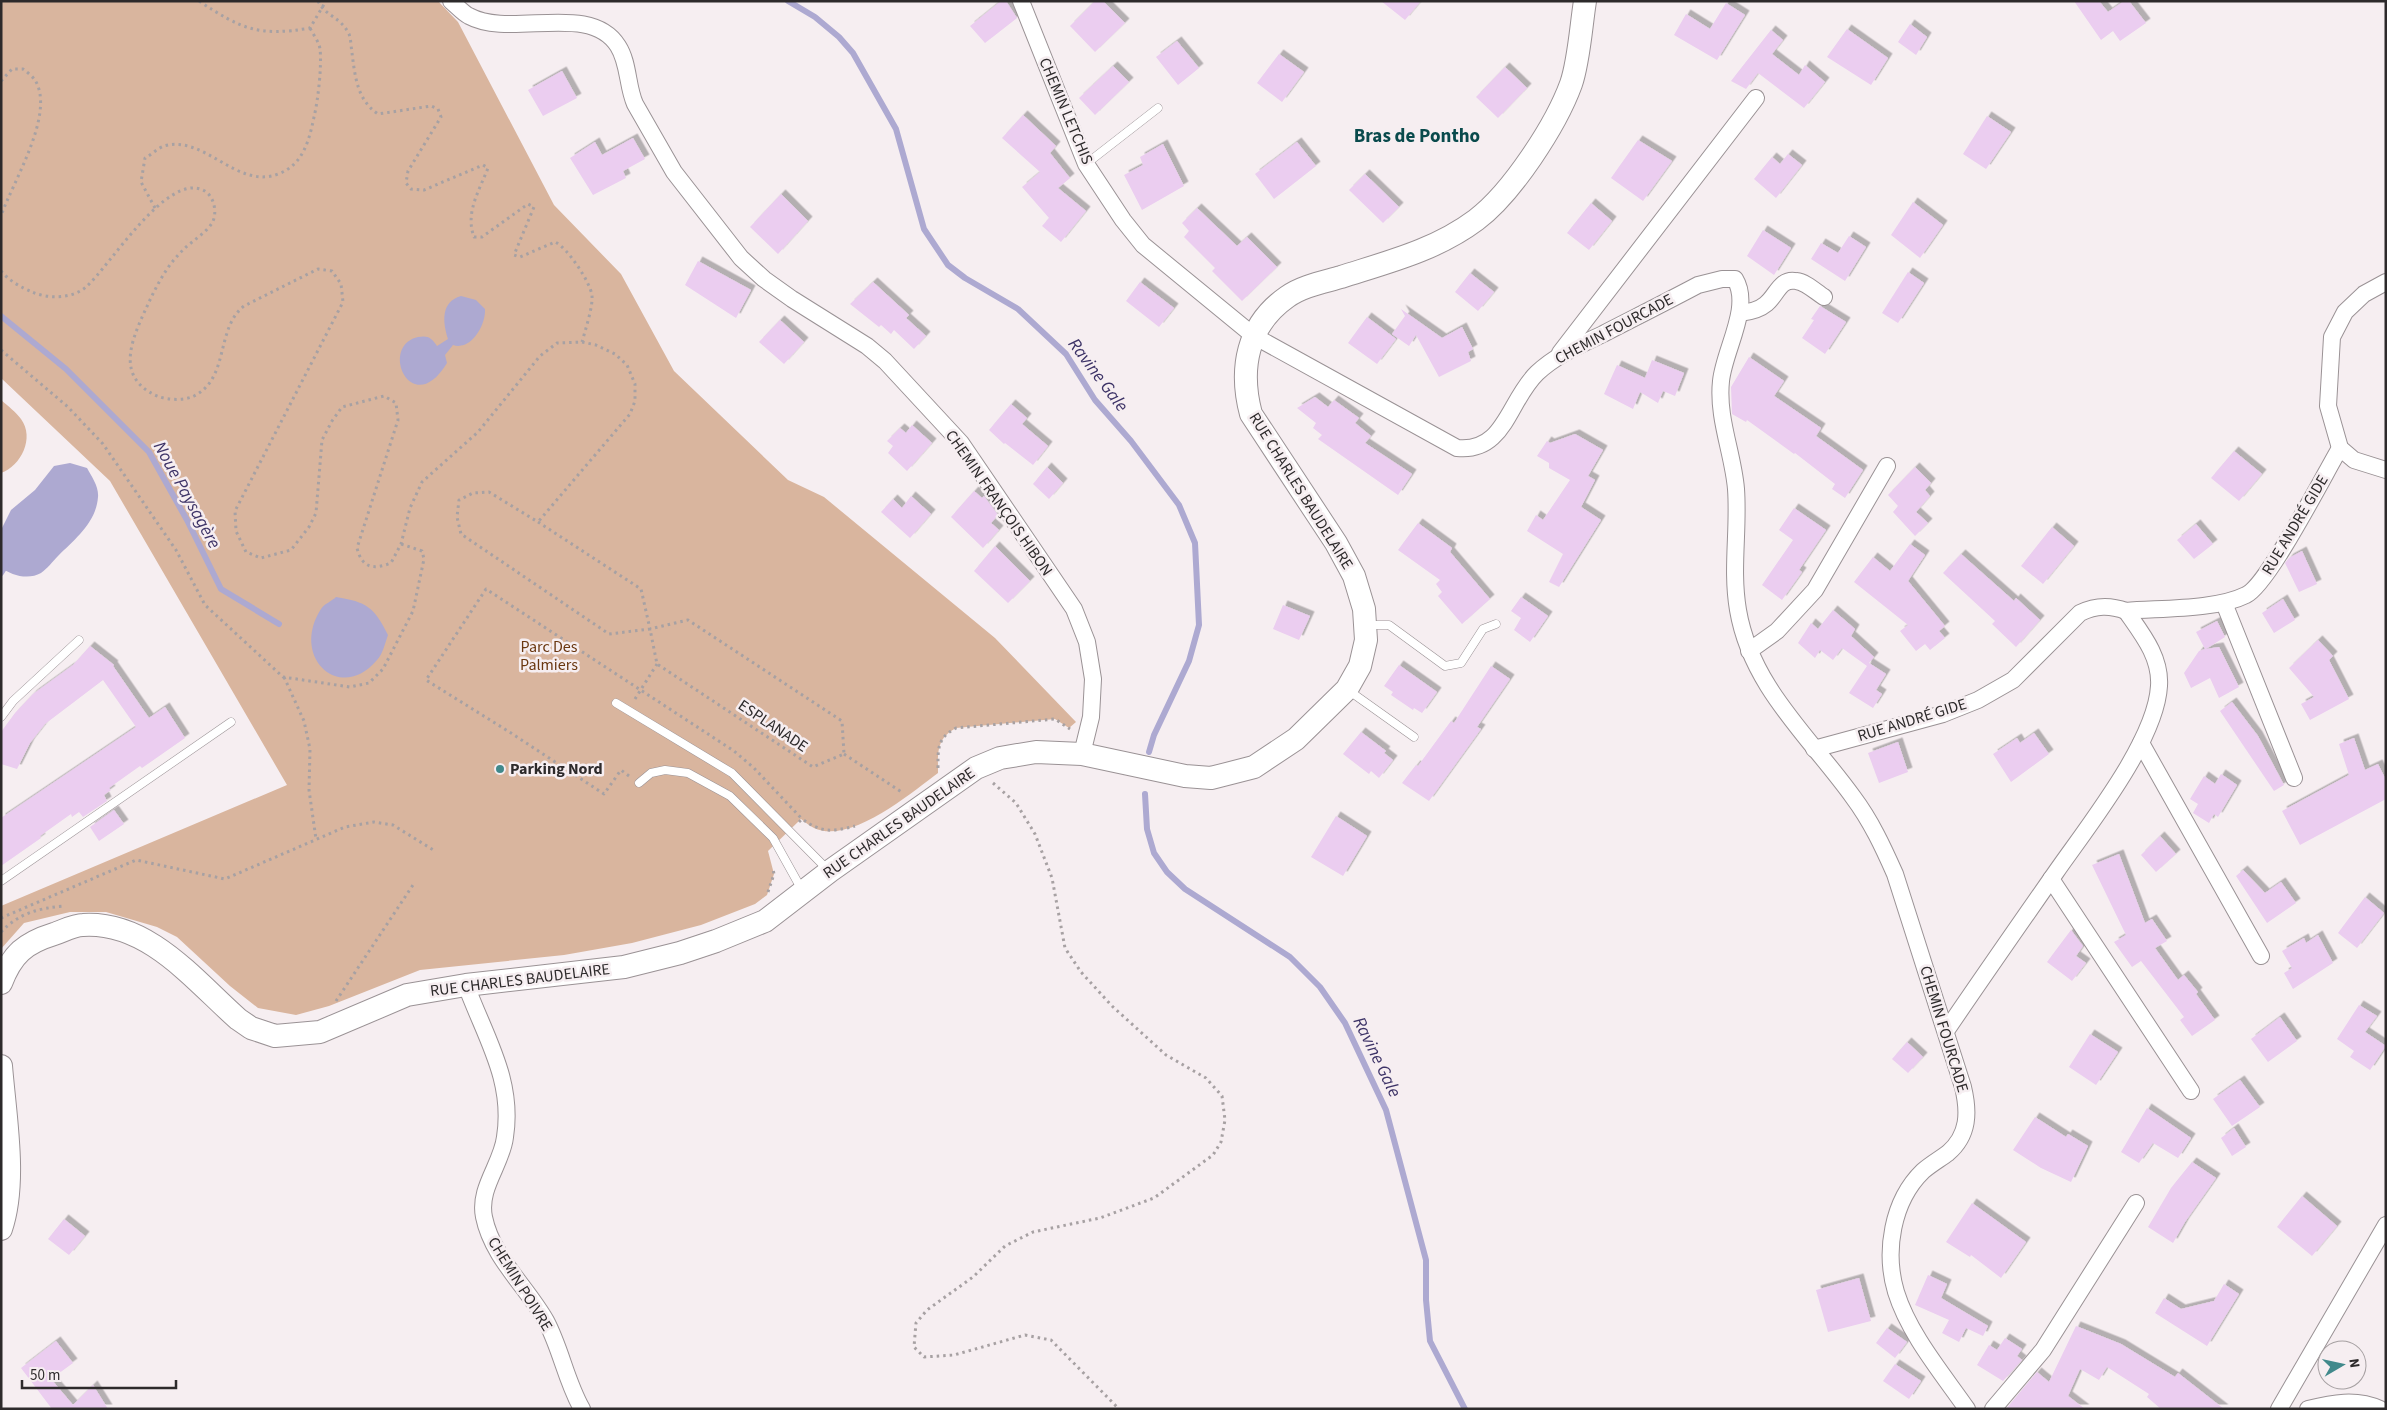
<svg xmlns="http://www.w3.org/2000/svg" width="2387" height="1410" font-family="'Source Sans 3',sans-serif">
<style>
.green{fill:#d9b59e}
.water{fill:#ada9d1}
.lines{fill:none;stroke-linecap:round;stroke-linejoin:round}
.stream{stroke:#ada9d1;stroke-width:6}
.building{fill:#ebcdf0;filter:url(#shadow)}
.lane-casing{stroke:#9a9295;stroke-width:9}
.street-casing{stroke:#9a9295;stroke-width:18}
.secondary-casing{stroke:#9a9295;stroke-width:24}
.path{stroke:#a7a1a3;stroke-width:3;stroke-dasharray:2.5 4;stroke-linecap:butt}
.lane{stroke:#fff;stroke-width:8}
.street{stroke:#fff;stroke-width:16}
.secondary{stroke:#fff;stroke-width:22}
.poi-dot{fill:#41898b;stroke:#f6eef1;stroke-width:2}
.labels{text-anchor:middle;dominant-baseline:central;stroke-width:5;stroke-linejoin:round;paint-order:stroke}
.street-label{font-size:16px;fill:#2d2a2b;stroke:#f6eef1}
.park-label{font-size:16px;fill:#6a3710;stroke:#f6eef1}
.poi-label{font-size:16px;font-weight:bold;fill:#2d2a2b;stroke:#f6eef1;text-anchor:start}
.water-label{font-size:18px;font-style:italic;fill:#3d3367;stroke:#f6eef1}
.quarter-label{font-size:19px;font-weight:bold;fill:#094a4c;stroke:#f6eef1}
</style>
<defs>
<filter id="shadow"><feDropShadow dx="4.5" dy="-4.5" stdDeviation="0" flood-color="#0004"/></filter>
</defs>
<rect width="100%" height="100%" fill="#f6eef1"/>
<!-- green -->
<g class="green">
<path d="M1,1H438L458,22L554,205L621,274L674,371L788,480L824,497L995,638L1076,722L1069,728L1055,719L956,728C936,739 938,752 938,773C911,793 850,845 814,828C810,826 805,822 801,819L768,851L774,874L767,895L755,904L701,925L632,943L564,955L420,970L329,1006L296,1015L258,1008L230,986L177,937L157,927L106,912H70L24,923L1,949V906L287,785L110,481L1,378Z"/>
<path d="M1,400C8,406 16,412 21,419C35,438 21,466 1,473Z"/>
</g>
<!-- water -->
<g class="water">
<path d="M461,296L476,300L485,309C486,325 471,351 453,345L445,355L447,363C412,421 378,346 418,337C428,335 432,338 437,346L448,339C443,323 440,302 461,296Z"/>
<path d="M70,463L87,468C92,477 99,487 98,497C96,523 75,539 58,556C53,561 47,569 41,573C29,580 11,576 1,567V530L11,510L35,490L54,466Z"/>
<path d="M336,597C367,602 374,607 388,635C385,643 383,654 377,660C340,704 290,657 321,609C324,604 332,601 336,597Z"/>
</g>
<g class="lines">
<!-- stream -->
<g class="stream">
<path d="M788,1L815,17L839,37L853,53L896,129L924,229L948,265L965,278L1018,309L1066,354L1095,400L1131,441L1179,505L1195,543L1199,625L1189,661L1154,735L1149,752"/>
<path d="M1,316L66,369L149,452L187,520L221,589L279,624"/>
<path d="M1,573L6,565"/>
<path d="M1145,794L1147,829L1154,853L1167,872L1185,889L1290,957L1320,987L1345,1023L1386,1110L1426,1260V1300L1430,1341L1465,1409"/>
</g>
</g>
<!-- building -->
<g class="building">
<path d="M1001,1H1006L1017,18L985,43L970,26Z"/>
<path d="M1095,1H1103L1125,23L1095,52L1070,26Z"/>
<path d="M1381,1H1421L1405,20Z"/>
<path d="M2074,1H2099L2108,12L2124,1H2129L2146,23L2120,41L2113,31L2101,40Z"/>
<path d="M1726,3L1745,15L1717,60L1674,35L1686,14L1710,29Z"/>
<path d="M1910,24L1927,37L1916,55L1898,42Z"/>
<path d="M1847,29L1888,58L1871,85L1827,57Z"/>
<path d="M1771,30L1783,40L1772,54L1799,75L1805,65L1825,82L1804,108L1758,73L1746,89L1731,81Z"/>
<path d="M1177,41L1199,68L1178,85L1156,57Z"/>
<path d="M1279,54L1304,72L1282,102L1257,83Z"/>
<path d="M1113,66L1129,82L1095,115L1079,98Z"/>
<path d="M1505,67L1527,88L1498,118L1476,97Z"/>
<path d="M562,71L577,98L543,116L528,90Z"/>
<path d="M1023,115L1056,146L1050,153L1070,178L1058,188L1086,211L1061,242L1042,226L1049,218L1022,187L1040,172L1002,138Z"/>
<path d="M1987,116L2011,132L1986,169L1963,154Z"/>
<path d="M633,138L645,159L623,171L626,178L593,195L570,158L595,142L602,155Z"/>
<path d="M1638,140L1672,161L1643,201L1611,178Z"/>
<path d="M1297,142L1316,166L1274,199L1255,174Z"/>
<path d="M1163,144L1184,186L1142,210L1124,175L1143,165L1140,157Z"/>
<path d="M1788,154L1802,165L1776,198L1754,179L1772,157L1780,164Z"/>
<path d="M1365,174L1399,207L1383,223L1349,190Z"/>
<path d="M781,194L808,221L778,254L750,227Z"/>
<path d="M1913,202L1943,225L1920,258L1891,235Z"/>
<path d="M1591,203L1612,221L1589,250L1567,233Z"/>
<path d="M1197,208L1237,246L1247,237L1277,267L1242,301L1212,271L1215,268L1184,237L1189,231L1182,223Z"/>
<path d="M1763,230L1791,248L1774,275L1747,256Z"/>
<path d="M1849,236L1866,247L1845,281L1811,259L1821,243L1838,253Z"/>
<path d="M698,261L751,290L736,318L685,285Z"/>
<path d="M1908,272L1924,283L1898,323L1882,313Z"/>
<path d="M1470,273L1494,292L1478,311L1455,292Z"/>
<path d="M873,282L909,315L906,318L926,336L914,349L894,330L891,334L881,325L879,327L850,304Z"/>
<path d="M1140,282L1174,308L1159,327L1126,301Z"/>
<path d="M1820,306L1846,322L1825,354L1802,338L1814,320L1811,319Z"/>
<path d="M1401,309L1442,338L1462,327L1473,349L1468,352L1471,361L1439,377L1416,335L1409,346L1392,334L1405,316Z"/>
<path d="M1367,317L1396,339L1377,364L1348,343Z"/>
<path d="M780,320L804,342L784,364L759,342Z"/>
<path d="M1749,357L1784,381L1774,396L1821,428L1816,436L1863,470L1845,498L1832,489L1835,484L1795,453L1794,454L1747,420L1746,422L1732,414L1731,387Z"/>
<path d="M1652,360L1684,373L1675,396L1663,391L1658,403L1640,392L1633,409L1604,394L1617,365L1645,378Z"/>
<path d="M1315,397L1328,407L1334,400L1359,418L1355,423L1371,436L1365,443L1412,474L1398,495L1318,439L1322,435L1313,428L1316,423L1297,408Z"/>
<path d="M1011,404L1027,418L1022,424L1048,446L1033,465L1005,443L1004,444L989,430Z"/>
<path d="M912,425L932,443L907,471L888,453L893,446L887,441L900,428L906,433Z"/>
<path d="M1575,434L1603,450L1588,476L1595,480L1581,507L1601,520L1559,587L1549,582L1563,554L1527,531L1536,515L1543,520L1570,480L1549,468V463L1537,456L1547,441L1550,443Z"/>
<path d="M2234,451L2262,474L2239,501L2211,478Z"/>
<path d="M1047,467L1063,483L1049,499L1033,484Z"/>
<path d="M1915,467L1931,483L1925,490L1930,496L1916,512L1928,523L1915,536L1893,512L1898,506L1888,495Z"/>
<path d="M974,491L982,498L984,496L998,515L991,523L999,530L983,548L951,517Z"/>
<path d="M911,496L931,514L910,538L881,512L893,499L902,508Z"/>
<path d="M1794,508L1826,530L1799,570L1802,572L1782,600L1762,585L1793,540L1779,530Z"/>
<path d="M1418,523L1452,548L1450,552L1490,599L1462,624L1438,596L1442,592L1436,584L1440,580L1398,550Z"/>
<path d="M2196,524L2213,544L2194,559L2177,540Z"/>
<path d="M2052,527L2074,546L2043,584L2021,566Z"/>
<path d="M1910,544L1925,555L1908,581L1945,626L1939,631L1945,638L1930,650L1925,644L1916,651L1900,631L1908,625L1854,582L1873,557L1890,571Z"/>
<path d="M995,546L1030,581L1008,603L974,571Z"/>
<path d="M2302,551L2317,584L2299,592L2285,563L2289,558Z"/>
<path d="M1961,554L2014,601L2016,598L2040,620L2016,647L1992,624L1995,621L1943,573Z"/>
<path d="M1521,597L1548,616L1530,642L1514,630L1521,618L1511,611Z"/>
<path d="M2283,599L2295,620L2274,633L2262,613Z"/>
<path d="M1283,605L1310,616L1299,640L1273,629Z"/>
<path d="M1833,610L1855,629L1851,636L1874,657L1869,663L1886,674L1876,690L1882,694L1873,708L1849,693L1867,666L1842,648L1833,660L1820,650L1815,658L1798,643L1811,623L1818,629Z"/>
<path d="M2217,621L2225,637L2206,649L2219,647L2239,687L2219,698L2210,678L2191,688L2184,673L2199,651L2205,649L2196,632Z"/>
<path d="M2318,640L2333,656L2329,660L2349,699L2310,720L2301,704L2314,697L2289,668Z"/>
<path d="M90,646L114,665L113,666L149,718L165,707L185,738L142,768L140,766L109,788L111,790L104,795L107,801L83,817L79,812L72,817L71,814L40,836L41,838L1,866V818L136,727L103,680L45,724L30,743L17,769L1,764V732L15,713L33,694L73,665Z"/>
<path d="M1399,665L1437,692L1422,713L1414,708L1413,710L1391,695L1393,692L1384,686Z"/>
<path d="M1491,666L1510,679L1477,727L1481,729L1429,801L1402,783L1416,765L1418,766L1451,721L1454,723Z"/>
<path d="M2232,702L2258,736L2284,785L2274,791L2220,711Z"/>
<path d="M1361,732L1386,751L1384,753L1393,760L1379,778L1371,771L1369,774L1343,754Z"/>
<path d="M2034,733L2049,754L2011,782L1993,754L2017,738L2020,743Z"/>
<path d="M2354,738L2365,770L2378,764L2386,780V799L2300,845L2282,811L2349,775L2339,744Z"/>
<path d="M1898,742L1908,772L1879,783L1868,753Z"/>
<path d="M2221,774L2237,785L2218,817L2214,814L2209,823L2193,813L2198,804L2190,799L2204,776L2215,784Z"/>
<path d="M114,810L124,824L99,841L90,827Z"/>
<path d="M1336,816L1367,836L1343,876L1311,857Z"/>
<path d="M2160,836L2176,854L2156,872L2141,855Z"/>
<path d="M2119,854L2145,923L2152,919L2167,941L2155,948L2178,980L2184,975L2198,992L2196,994L2215,1020L2192,1036L2180,1020L2184,1017L2141,961L2132,967L2114,942L2126,935L2092,865Z"/>
<path d="M2243,870L2265,893L2281,882L2296,903L2267,923L2236,876Z"/>
<path d="M2365,897L2384,913L2357,948L2338,933Z"/>
<path d="M2071,930L2083,946L2076,956L2086,963L2072,981L2047,962Z"/>
<path d="M2318,935L2333,963L2293,989L2284,973L2292,968L2282,951L2304,938L2306,943Z"/>
<path d="M2359,1005L2377,1016L2365,1032L2386,1046L2370,1070L2350,1057L2354,1051L2337,1039Z"/>
<path d="M2280,1017L2297,1041L2268,1062L2251,1039Z"/>
<path d="M2090,1034L2118,1052L2096,1085L2069,1067Z"/>
<path d="M1907,1042L1923,1057L1908,1073L1892,1059Z"/>
<path d="M2240,1080L2260,1107L2232,1126L2213,1099Z"/>
<path d="M2147,1108L2191,1138L2178,1158L2153,1143L2139,1163L2121,1152Z"/>
<path d="M2035,1117L2066,1137L2068,1134L2088,1146L2071,1182L2041,1168L2013,1150Z"/>
<path d="M2234,1128L2246,1147L2232,1156L2221,1138Z"/>
<path d="M2192,1162L2216,1178L2185,1222L2173,1243L2148,1227L2171,1188Z"/>
<path d="M2302,1196L2337,1226L2312,1256L2277,1227Z"/>
<path d="M1972,1203L2026,1242L2001,1278L1971,1255L1970,1257L1946,1242Z"/>
<path d="M64,1219L85,1236L69,1255L48,1239Z"/>
<path d="M1928,1275L1947,1284L1941,1298L1988,1326L1983,1336L1966,1328L1959,1342L1942,1333L1949,1320L1915,1305Z"/>
<path d="M1859,1278L1871,1321L1828,1332L1816,1290Z"/>
<path d="M2224,1284L2239,1294L2207,1346L2155,1313L2164,1298L2181,1309L2214,1301Z"/>
<path d="M2076,1326L2121,1344L2175,1377L2178,1373L2224,1409H2161L2147,1397L2149,1394L2107,1367L2099,1380L2080,1369L2068,1396L2085,1409H2006L2037,1372L2049,1382Z"/>
<path d="M1887,1328L1907,1342L1895,1358L1876,1343Z"/>
<path d="M2005,1338L2022,1349L2017,1356L2022,1360L2003,1381L1977,1365L1989,1345L1997,1350Z"/>
<path d="M56,1341L73,1363L51,1379L73,1405L93,1385L108,1409H52L21,1368Z"/>
<path d="M1895,1364L1921,1381L1909,1399L1883,1381Z"/>
</g>
<g class="lines">
<defs>
<g id="lane">
<path d="M1086,164L1158,108"/>
<path d="M1368,625H1389L1445,666L1461,663L1483,629L1496,624"/>
<path d="M1348,690L1414,737"/>
<path d="M616,703L732,773L828,870"/>
<path d="M1,717L13,701L79,640"/>
<path d="M639,783L651,773L665,770L688,773L730,796L773,838L802,890"/>
<path d="M1,881L231,722"/>
</g>
<g id="street">
<path d="M451,1C457,6 463,13 469,16C511,39 590,1 618,46C629,63 627,86 635,104L674,172L741,258L764,279L792,299L867,346L885,361L961,443L1074,609L1087,642L1093,679L1091,717L1082,754"/>
<path d="M1021,1L1086,164L1123,220L1143,245L1254,336L1457,448C1505,453 1508,401 1537,373C1556,355 1580,345 1603,334C1634,318 1666,302 1698,285L1722,279H1735C1752,307 1724,350 1721,381C1717,418 1733,453 1736,489C1739,530 1731,569 1738,610C1751,687 1810,737 1853,797C1871,821 1883,847 1895,874L1963,1087C1969,1112 1969,1135 1948,1153C1940,1159 1931,1164 1923,1171C1892,1201 1884,1252 1896,1292C1909,1334 1942,1373 1967,1409"/>
<path d="M2386,282L2364,294L2345,312L2332,337L2328,406L2340,448L2354,460L2386,470"/>
<path d="M1740,313C1750,312 1759,310 1766,304C1777,295 1780,278 1796,281C1806,282 1816,292 1824,297"/>
<path d="M1560,353L1756,98"/>
<path d="M2224,603L2294,778"/>
<path d="M1749,651L1777,631L1815,590L1887,466"/>
<path d="M2141,743L2261,956"/>
<path d="M1814,749L1943,714L1978,700L2013,680L2080,613C2096,605 2110,605 2126,611C2160,608 2216,610 2246,595C2268,585 2324,475 2340,448"/>
<path d="M2051,879L2191,1091"/>
<path d="M466,985C485,1037 514,1080 505,1137C502,1164 478,1188 484,1217C492,1257 527,1287 546,1321C561,1349 566,1381 582,1409"/>
<path d="M1946,1031C1982,978 2019,925 2056,872C2088,826 2156,741 2159,686C2161,657 2142,634 2126,611"/>
<path d="M1993,1409L2043,1350L2136,1203"/>
<path d="M2279,1409L2386,1225"/>
<path d="M2308,1409C2332,1403 2356,1398 2380,1409"/>
</g>
<g id="secondary">
<path d="M1,983C12,954 25,943 54,934C63,931 74,925 83,925C148,921 194,980 238,1019L251,1028L275,1036L320,1032L407,995L466,985L624,967L680,953L716,941L765,921L830,871L976,768L1000,758L1036,752L1082,754L1185,776L1211,778L1254,767L1296,739L1347,689L1360,666L1366,640L1364,609L1354,576L1336,543L1251,414C1239,369 1247,325 1287,297C1302,286 1324,282 1341,277C1388,262 1436,250 1476,220C1512,193 1556,125 1571,84C1579,61 1581,26 1585,1"/>
<path d="M1,1066C5,1116 17,1182 1,1229"/>
</g>
</defs>
<!-- lane casing -->
<use href="#lane" class="lane-casing"/>
<!-- street casing -->
<use href="#street" class="street-casing"/>
<!-- secondary casing -->
<use href="#secondary" class="secondary-casing"/>
<!-- path -->
<g class="path">
<path d="M199,1C241,29 259,37 310,28L326,1"/>
<path d="M318,1C326,17 340,16 349,34C351,39 351,47 352,53C355,76 357,100 378,114L431,106L438,109L441,117L408,171L406,183L411,189L424,190L483,165L488,168C479,191 465,213 474,237H482L528,204L534,207L514,255L520,257L555,242C567,247 591,283 592,296C593,307 585,331 582,342"/>
<path d="M1,81L12,69H23C27,72 32,76 35,80C56,114 12,183 1,216"/>
<path d="M155,208L141,182L145,158C151,155 158,148 164,146C204,134 237,190 278,174C303,165 309,141 314,117C318,101 322,65 320,49C319,42 313,34 310,28"/>
<path d="M1,271C8,280 22,288 32,292C48,299 72,299 86,287C110,266 166,173 203,190C214,195 218,213 212,223C206,233 192,241 184,249C168,264 158,283 149,302C134,335 112,376 157,396C167,400 184,401 194,396C230,378 215,329 244,306L318,269L332,271L341,284L343,302L235,511L236,531L246,552L261,558L291,550L309,527L316,513L322,440L332,421L342,407L384,396L396,403L398,420L357,548C362,568 373,570 391,563L401,544L410,508L422,482L478,432L540,356L557,343L582,342L596,345L615,354L627,365L635,384V401L630,414L538,522"/>
<path d="M1,350L68,407L103,444L176,550L205,605L283,677L350,687L369,683L383,669L413,611L424,559L422,551L401,544"/>
<path d="M538,522L641,589L650,629L688,620L842,721L844,754L813,767L657,664L650,629L609,634L461,534L457,517L459,500L473,493L489,492L538,522"/>
<path d="M284,677L304,721L310,749L309,790L316,839"/>
<path d="M635,699L657,664"/>
<path d="M844,754L903,793"/>
<path d="M938,768C938,749 937,738 956,728L1055,719L1070,729"/>
<path d="M629,776L621,770L604,794L511,733L426,680L486,589L734,751L754,768L802,819"/>
<path d="M993,783L1016,803L1035,834L1052,878L1065,948L1081,972L1112,1006L1166,1055L1206,1078L1222,1096L1225,1120L1221,1142L1213,1155L1154,1198L1100,1218L1033,1232L1005,1246L973,1277L927,1310L916,1323L914,1347L924,1357L954,1355L1025,1335L1051,1340L1119,1409"/>
<path d="M799,822L802,819C822,833 832,832 855,826"/>
<path d="M768,892L774,874L773,869"/>
<path d="M1,918L136,860L225,879L345,827L374,822L393,825L435,851"/>
<path d="M1,932C19,913 39,908 65,906"/>
<path d="M336,1001L413,885"/>
</g>
<!-- lane -->
<use href="#lane" class="lane"/>
<!-- street -->
<use href="#street" class="street"/>
<!-- secondary -->
<use href="#secondary" class="secondary"/>
</g>
<!-- markers -->
<circle class="poi-dot" cx="500" cy="769" r="5"/>
<g class="labels">
<!-- street labels -->
<g class="street-label">
<text transform="translate(1066 111) rotate(67)">CHEMIN LETCHIS</text>
<text transform="translate(1614 329) rotate(-28)">CHEMIN FOURCADE</text>
<text transform="translate(1301 491) rotate(58)">RUE CHARLES BAUDELAIRE</text>
<text transform="translate(999 503) rotate(55)">CHEMIN FRANÇOIS HIBON</text>
<text transform="translate(2295 525) rotate(-59)">RUE ANDRÉ GIDE</text>
<text transform="translate(1912 720) rotate(-17)">RUE ANDRÉ GIDE</text>
<text transform="translate(773 726) rotate(34)">ESPLANADE</text>
<text transform="translate(899 823) rotate(-35)">RUE CHARLES BAUDELAIRE</text>
<text transform="translate(520 980) rotate(-7)">RUE CHARLES BAUDELAIRE</text>
<text transform="translate(1944 1029) rotate(73)">CHEMIN FOURCADE</text>
<text transform="translate(520 1284) rotate(58)">CHEMIN POIVRE</text>
</g>
<!-- park labels -->
<g class="park-label">
<text x="549" y="647">Parc Des<tspan x="549" dy="18">Palmiers</tspan></text>
</g>
<!-- poi labels -->
<g class="poi-label">
<text x="510" y="769">Parking Nord</text>
</g>
<!-- water labels -->
<g class="water-label">
<text transform="translate(1098 375) rotate(53)">Ravine Gale</text>
<text transform="translate(187 495) rotate(61)">Noue Paysagère</text>
<text transform="translate(1377 1057) rotate(64)">Ravine Gale</text>
</g>
<!-- quarter labels -->
<g class="quarter-label">
<text x="1417" y="136">Bras de Pontho</text>
</g>
</g>
<!-- border -->
<rect width="2387" height="1410" fill="none" stroke="#2d2a2b" stroke-width="5"/>
<!-- north arrow -->
<g transform="translate(2342 1365) rotate(81)"><circle r="24" fill="#f6eef1" stroke="#a6a0a2"/>
<path d="M0-4L9 19L0 12L-9 19Z" fill="#41898b"/>
<text y="-8" font-size="14" font-weight="bold" text-anchor="middle" fill="#2d2a2b">N</text>
</g>
<!-- scale -->
<path d="M22 1380v8h154v-8" fill="none" stroke="#2d2a2b" stroke-width="2.5"/>
<text x="30" y="1380" font-size="15" fill="#2d2a2b" stroke="#f6eef1" stroke-width="4" paint-order="stroke">50 m</text>
</svg>
